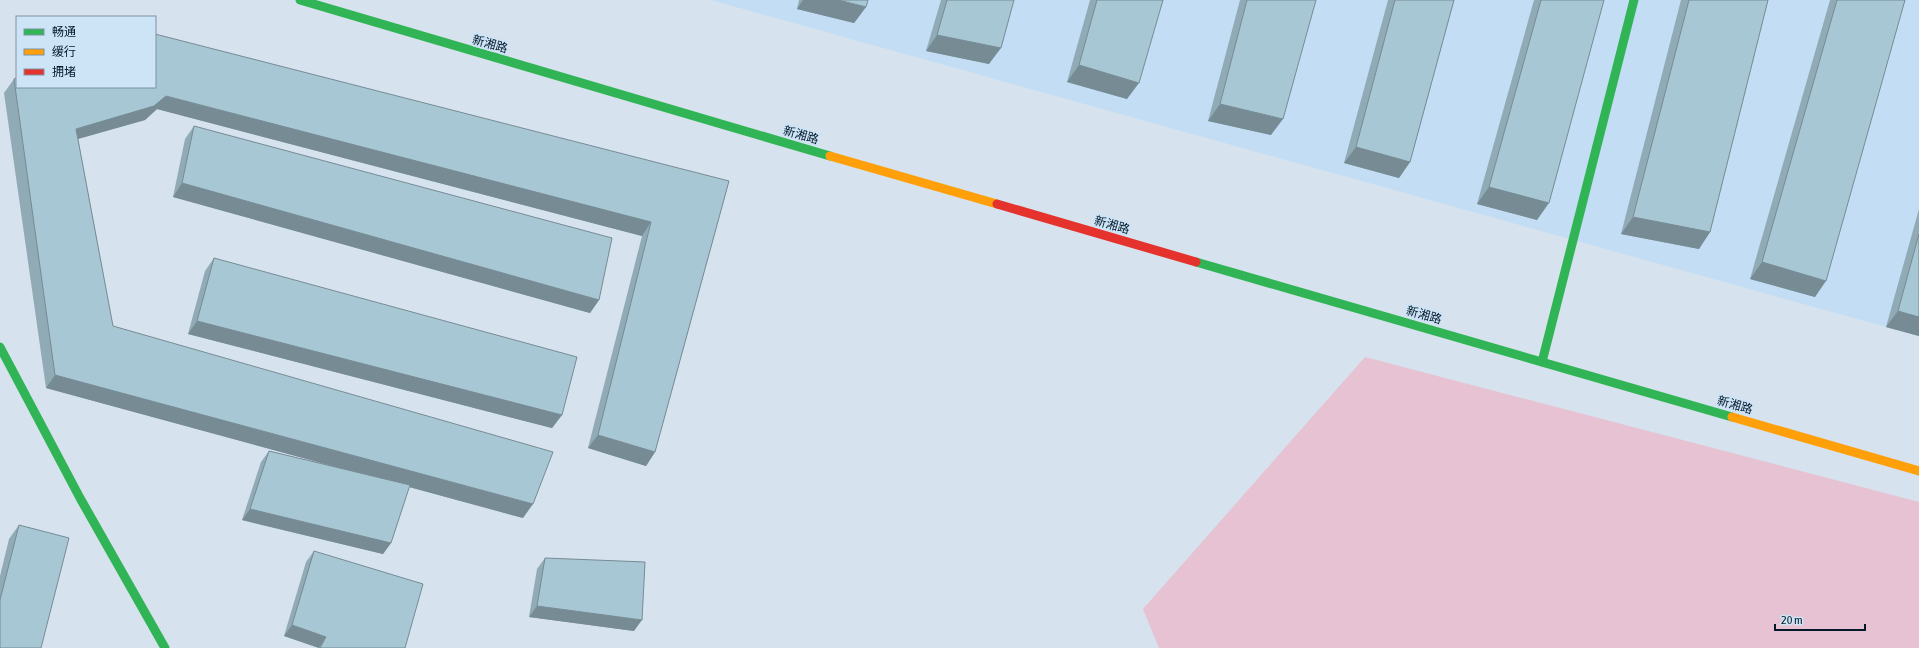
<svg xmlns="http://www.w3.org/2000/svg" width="1919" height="648" font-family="'Asap Condensed','Noto Sans SC',sans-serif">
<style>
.built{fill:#c3def4}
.green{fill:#e6c2d2}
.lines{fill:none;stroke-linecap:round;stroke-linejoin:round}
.fast{stroke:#30b455;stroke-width:9}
.slow{stroke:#ff9f0a;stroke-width:9}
.jam{stroke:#e5322d;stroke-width:9}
.wall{fill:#90abb6}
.shaded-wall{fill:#768b94}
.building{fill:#a8c7d4;stroke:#768b94}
.labels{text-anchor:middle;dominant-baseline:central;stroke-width:4;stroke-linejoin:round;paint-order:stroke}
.street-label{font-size:12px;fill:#031929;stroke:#cde3f6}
</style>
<rect width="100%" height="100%" fill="#d6e2ed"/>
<!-- built -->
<path class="built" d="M711,0H1919V336L1886,327Z"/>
<!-- green -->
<path class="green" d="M1365,357L1919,502V648H1159L1143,609Z"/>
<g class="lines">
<!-- fast -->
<g class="fast">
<path d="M300,0L830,156"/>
<path d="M1196,262L1732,417"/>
<path d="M0,347L80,498L165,648"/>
<path d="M1542,362L1634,0"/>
</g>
<!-- slow -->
<g class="slow">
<path d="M830,156L997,204"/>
<path d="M1732,417L1919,471"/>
</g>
<!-- jam -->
<path class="jam" d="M997,204L1196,262"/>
</g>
<!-- wall -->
<g class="wall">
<path d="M799,0H868L866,7L854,23L797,9Z"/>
<path d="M941,0H1014L989,64L926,51Z"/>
<path d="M1090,0H1163L1127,99L1067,82Z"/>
<path d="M1240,0H1316L1271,135L1208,121Z"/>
<path d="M1388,0H1454L1410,162L1399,178L1344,163Z"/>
<path d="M1534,0H1604L1537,220L1477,204Z"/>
<path d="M1681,0H1768L1710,232L1699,249L1621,234Z"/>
<path d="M1830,0H1905L1815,297L1750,279Z"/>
<path d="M14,79L729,181L655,452L646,466L588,448L642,236L157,109L145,120L78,139L113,326L523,518L409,487L391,543L383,554L242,520L261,462L269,451L355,472L46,388L4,93Z"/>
<path d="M194,126L599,300L590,313L173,197L185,139Z"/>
<path d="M1919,209V336L1886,327Z"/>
<path d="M214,258L562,415L552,428L188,334L205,271Z"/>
<path d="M19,525L0,648V576L9,539Z"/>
<path d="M314,551L405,648H319L284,636L306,562Z"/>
<path d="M545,558L634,631L529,617L537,569Z"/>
</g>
<!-- shaded-wall -->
<g class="shaded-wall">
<path d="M803,0H838L866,7L854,23L797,9Z"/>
<path d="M937,35L1001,48L989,64L926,51Z"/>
<path d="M1079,65L1139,83L1127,99L1067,82Z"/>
<path d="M166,96L651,222L642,236L157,109L145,120L67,142L76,129Z"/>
<path d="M1220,104L1283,119L1271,135L1208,121Z"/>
<path d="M1356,147L1410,162L1399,178L1344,163Z"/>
<path d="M182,183L599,300L590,313L173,197Z"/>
<path d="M1489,187L1549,203L1537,220L1477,204Z"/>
<path d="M1633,217L1710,232L1699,249L1621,234Z"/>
<path d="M1762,262L1826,281L1815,297L1750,279Z"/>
<path d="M1898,311L1919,317V336L1886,327Z"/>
<path d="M197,321L562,415L552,428L188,334Z"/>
<path d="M55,375L533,504L523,518L46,388Z"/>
<path d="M598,435L655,452L646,466L588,448Z"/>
<path d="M250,509L391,543L383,554L242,520Z"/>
<path d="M537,606L642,620L634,631L529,617Z"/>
<path d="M292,625L326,637L319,648L284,636Z"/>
</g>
<!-- building -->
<g class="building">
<path d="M838,0H868L866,7Z"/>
<path d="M947,0H1014L1001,48L937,35Z"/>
<path d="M1097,0H1163L1139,83L1079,65Z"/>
<path d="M1247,0H1316L1283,119L1220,104Z"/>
<path d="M1395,0H1454L1410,162L1356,147Z"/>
<path d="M1541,0H1604L1549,203L1489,187Z"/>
<path d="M1689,0H1768L1710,232L1633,217Z"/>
<path d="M1837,0H1905L1826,281L1762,262Z"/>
<path d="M155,34L729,181L655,452L598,435L651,222L166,96L154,106L76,129L113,326L553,452L533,504L55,375L14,79L17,78V87H155Z"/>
<path d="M194,126L612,238L599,300L182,183Z"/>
<path d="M1919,234V317L1898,311Z"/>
<path d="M214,258L577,357L562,415L197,321Z"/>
<path d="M269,451L410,485L391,543L250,509Z"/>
<path d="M19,525L69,538L41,648H0V600Z"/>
<path d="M314,551L423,584L405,648H320L326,637L292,625Z"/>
<path d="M545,558L645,562L642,620L537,606Z"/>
</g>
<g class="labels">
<!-- street labels -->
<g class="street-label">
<text transform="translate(490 44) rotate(16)">新湘路</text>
<text transform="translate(801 135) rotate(16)">新湘路</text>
<text transform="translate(1112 225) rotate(16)">新湘路</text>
<text transform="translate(1424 315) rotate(16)">新湘路</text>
<text transform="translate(1735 405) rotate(16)">新湘路</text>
</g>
</g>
<!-- legend -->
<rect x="16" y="16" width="140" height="72" fill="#cde3f6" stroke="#7c92a4"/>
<rect x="24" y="29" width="20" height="6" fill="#30b455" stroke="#7c92a4"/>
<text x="52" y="36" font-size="12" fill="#031929">畅通</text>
<rect x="24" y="49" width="20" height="6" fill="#ff9f0a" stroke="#7c92a4"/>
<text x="52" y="56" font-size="12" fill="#031929">缓行</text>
<rect x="24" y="69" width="20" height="6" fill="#e5322d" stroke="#7c92a4"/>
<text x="52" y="76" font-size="12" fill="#031929">拥堵</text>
<!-- scale -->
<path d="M1775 624v6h90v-6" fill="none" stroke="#031929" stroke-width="2"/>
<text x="1781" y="624" font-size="12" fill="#031929" stroke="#cde3f6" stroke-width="3" paint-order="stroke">20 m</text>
</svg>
